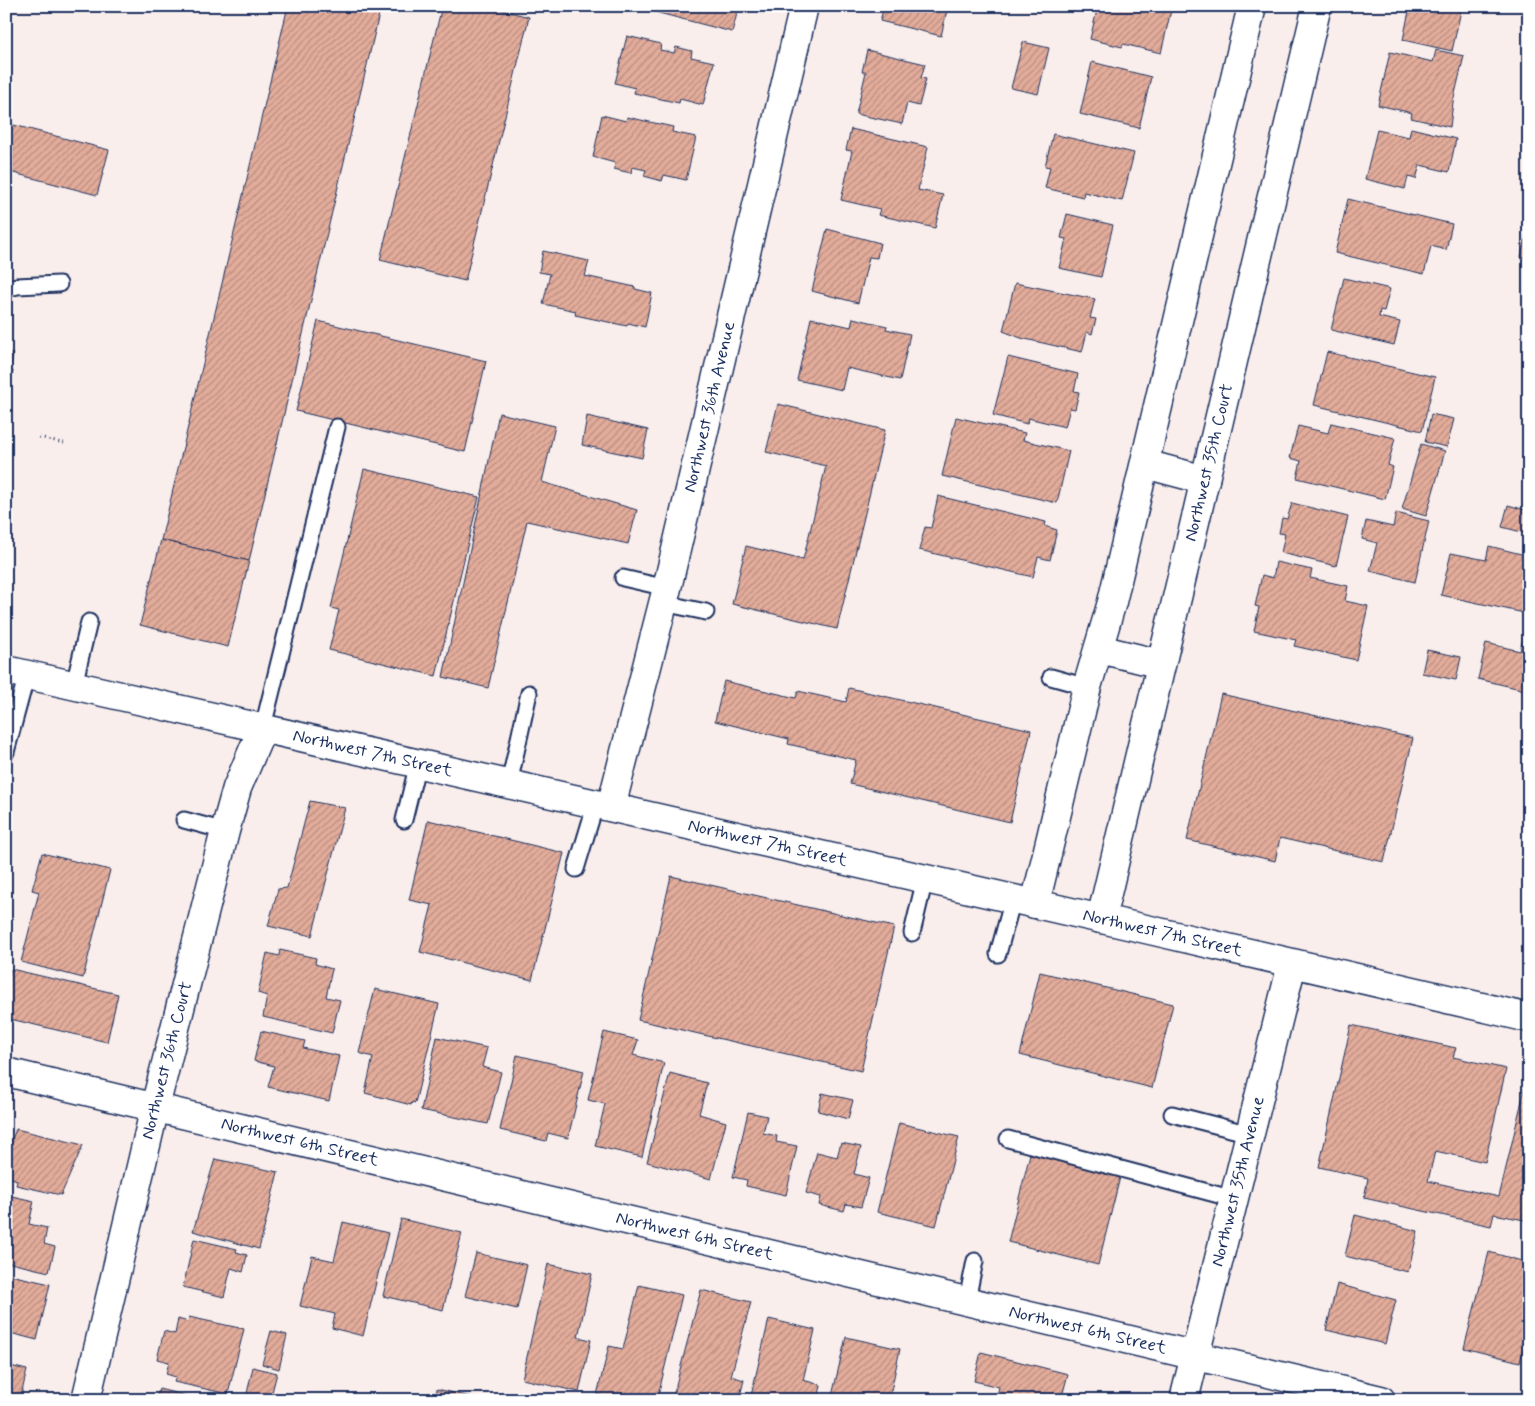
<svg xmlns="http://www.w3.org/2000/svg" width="1535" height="1406" font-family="Mynerve,sans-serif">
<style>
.building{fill:url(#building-hatch);stroke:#1b2f5e}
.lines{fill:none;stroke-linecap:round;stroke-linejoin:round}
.service-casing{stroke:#1b2f5e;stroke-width:19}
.minor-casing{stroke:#1b2f5e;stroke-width:31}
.secondary-casing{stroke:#1b2f5e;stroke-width:31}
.path{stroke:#1b2f5e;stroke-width:3;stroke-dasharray:1 4;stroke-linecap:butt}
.service{stroke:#fff;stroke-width:15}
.minor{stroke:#fff;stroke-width:28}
.secondary{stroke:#fff;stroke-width:28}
.labels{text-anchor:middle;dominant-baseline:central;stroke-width:4.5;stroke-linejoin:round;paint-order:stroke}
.street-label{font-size:18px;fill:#1b2f5e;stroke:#fff}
</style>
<defs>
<pattern id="building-hatch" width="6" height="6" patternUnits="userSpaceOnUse" patternTransform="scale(1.25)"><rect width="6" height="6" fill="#e3ac9a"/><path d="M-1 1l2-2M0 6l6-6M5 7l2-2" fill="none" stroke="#b78c81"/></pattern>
</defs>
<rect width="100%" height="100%" fill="#f9eeeb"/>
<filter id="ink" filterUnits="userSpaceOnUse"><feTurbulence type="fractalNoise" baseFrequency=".02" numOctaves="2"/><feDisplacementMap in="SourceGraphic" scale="10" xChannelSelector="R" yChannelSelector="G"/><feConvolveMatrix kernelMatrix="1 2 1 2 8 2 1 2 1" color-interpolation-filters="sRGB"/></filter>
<g filter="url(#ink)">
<!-- building -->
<g class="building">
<path d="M288,6H381L249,561L161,540Z"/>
<path d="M442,6H487L529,17L465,281L380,260Z"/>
<path d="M632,6H739L732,32Z"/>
<path d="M884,6H948L941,36L880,21Z"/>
<path d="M1098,6H1172L1161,53L1123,44L1122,47L1090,39Z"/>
<path d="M1410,6H1462L1452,51L1403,40Z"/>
<path d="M627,36L661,44L660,50L674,53L676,47L692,51L691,57L714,62L703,105L680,99L679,103L634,93L635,88L615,83Z"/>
<path d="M1023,42L1049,48L1038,94L1011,88Z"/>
<path d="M867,50L925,64L921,78L926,79L919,106L907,103L902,124L856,114L866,72H862Z"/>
<path d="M1436,50L1464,56L1453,102L1450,127L1411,118L1412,113L1378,105L1390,52L1433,62Z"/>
<path d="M1092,62L1151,77L1139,128L1080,114Z"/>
<path d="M602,115L626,121L627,117L673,127L672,132L696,137L686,180L664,175L662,181L644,176L646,170L632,167L631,173L622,171L614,169L615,163L593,157Z"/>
<path d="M6,123L109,150L97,195L6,171Z"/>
<path d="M1411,128L1456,139L1449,172L1420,165L1416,179L1408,177L1405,189L1365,179L1377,130L1409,137Z"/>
<path d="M851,129L928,147L918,190L943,195L935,228L878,215L880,209L841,200L852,151L846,150Z"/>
<path d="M1053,134L1134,153L1122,201L1084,192L1083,197L1045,188L1050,167L1045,166Z"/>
<path d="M1348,199L1452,224L1446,250L1431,246L1424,274L1335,253Z"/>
<path d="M1067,214L1113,225L1101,277L1059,268L1066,239L1061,238Z"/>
<path d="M827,229L880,243L877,258L869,257L858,303L812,291Z"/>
<path d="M1527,233H1529V258L1521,257Z"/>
<path d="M543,251L589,261L585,276L635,287V289L652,293L645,327L628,323L627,326L575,315L576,311L543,304L550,274L539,272Z"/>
<path d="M1344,278L1390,289L1384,311L1380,310L1379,317L1400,322L1394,345L1331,330Z"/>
<path d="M1015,283L1095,299L1090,318L1096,319L1092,334L1087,332L1082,352L1021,338L1003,331Z"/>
<path d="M811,318L851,327L853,318L887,326L886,329L910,334L900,380L847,368L842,390L797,380Z"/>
<path d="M318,321L486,361L465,452L296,411Z"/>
<path d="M6,352L13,354L10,370L13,371L6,400Z"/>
<path d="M1327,352L1435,377L1422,431L1314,405Z"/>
<path d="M1008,357L1078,374L1074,391L1079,392L1075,409L1070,408L1065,427L1028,418L1027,424L993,415Z"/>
<path d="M778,404L885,430L837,629L732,604L746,546L803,560L826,466L766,452Z"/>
<path d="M499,413L555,426L542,482L637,510L628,544L527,521L488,688L443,677Z"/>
<path d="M1431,414L1454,419L1447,447L1425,442Z"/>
<path d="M587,416L648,430L642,458L582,445Z"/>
<path d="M956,417L1025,433L1023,440L1069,451L1057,503L942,476Z"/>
<path d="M1331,423L1395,438L1388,465L1393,467L1385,499L1297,478L1301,461L1290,458L1298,426L1328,433Z"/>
<path d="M1421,444L1445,451L1426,516L1402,509Z"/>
<path d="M364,469L479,497L436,676L329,650L339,610L331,608Z"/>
<path d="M938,496L1046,522L1045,526L1057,530L1050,560L1038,557L1033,577L919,550L925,527L931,528Z"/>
<path d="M1292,503L1348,517L1336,566L1281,553L1285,534L1279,533L1282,518L1287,519Z"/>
<path d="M1508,505L1529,511V534L1502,527Z"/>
<path d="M1396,513L1429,521L1415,582L1370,571L1377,543L1362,539L1366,521L1393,527Z"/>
<path d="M161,540L249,561L228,647L140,625Z"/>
<path d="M1489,546L1529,556V614L1441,595L1451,553L1486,560Z"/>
<path d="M1276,562L1312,570L1310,578L1348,586L1345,601L1368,606L1356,660L1294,646L1296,640L1254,631L1259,607L1255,606L1262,575L1273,578Z"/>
<path d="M1524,634L1529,635V691L1478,679L1486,643L1520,651Z"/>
<path d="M1427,650L1461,657L1456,680L1422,673Z"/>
<path d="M724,681L796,698L798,691L846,702L849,688L1031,730L1010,822L850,784L856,760L788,744L789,739L715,721Z"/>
<path d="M1221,694L1413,738L1384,862L1280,838L1275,861L1187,840Z"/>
<path d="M310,801L345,808L312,936L268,926L278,889L287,888Z"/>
<path d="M428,820L564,853L532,980L420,952L432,905L409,900Z"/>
<path d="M42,853L110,870L83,978L21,962L39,892L32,890Z"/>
<path d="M671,876L894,927L861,1071L638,1020Z"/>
<path d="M280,950L316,958L315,964L332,969L326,997L340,1000L332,1033L263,1017L267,996L258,993L267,953L279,956Z"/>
<path d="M11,969L118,994L107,1042L6,1018V988Z"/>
<path d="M1040,972L1173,1004L1152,1088L1020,1055Z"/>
<path d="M375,989L439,1004L415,1103L412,1102L411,1105L365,1093L373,1057L359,1053Z"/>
<path d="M1351,1025L1456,1048L1453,1057L1506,1069L1485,1162L1435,1151L1428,1181L1499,1197L1529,1071V1221L1494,1214L1491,1226L1364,1198L1368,1178L1319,1167Z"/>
<path d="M261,1031L305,1041L303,1048L339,1056L329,1101L268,1087L274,1066L254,1061Z"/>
<path d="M604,1032L638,1040L633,1055L664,1063L642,1157L595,1146L605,1104L588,1100Z"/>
<path d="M437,1037L487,1048L482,1067L501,1072L488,1124L421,1110Z"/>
<path d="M517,1055L584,1071L568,1138L548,1133L546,1141L500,1130Z"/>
<path d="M670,1073L707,1083L699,1114L726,1122L711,1179L647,1162Z"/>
<path d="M822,1093L853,1100L848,1119L818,1111Z"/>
<path d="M748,1112L767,1116L763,1133L777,1136L776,1142L797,1146L786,1195L746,1186L747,1180L733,1177Z"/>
<path d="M899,1123L959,1137L936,1226L877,1212Z"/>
<path d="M16,1129L83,1145L61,1195L16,1185L17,1180L6,1176V1155Z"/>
<path d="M841,1143L861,1147L854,1174L869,1178L861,1207L846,1204L844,1211L819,1205L821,1197L806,1193L817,1152L837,1157Z"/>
<path d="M1030,1154L1120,1177L1098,1265L1008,1242Z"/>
<path d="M215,1159L278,1172L259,1249L193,1231Z"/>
<path d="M12,1196L34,1201L29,1224L47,1228L44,1244L55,1247L49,1272L6,1262V1223Z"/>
<path d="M1355,1215L1418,1231L1408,1272L1345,1256Z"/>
<path d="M401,1219L462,1233L443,1310L383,1296Z"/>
<path d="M343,1222L388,1233L363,1336L332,1328L335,1314L300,1306L312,1256L334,1261Z"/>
<path d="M194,1239L237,1249L236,1252L247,1255L243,1272L231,1268L224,1297L183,1287Z"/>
<path d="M1489,1252L1529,1263V1329L1520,1362L1464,1348Z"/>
<path d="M476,1253L527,1265L517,1309L465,1296Z"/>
<path d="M548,1264L592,1274L578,1337L591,1340L579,1392L522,1379Z"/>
<path d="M6,1274L50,1284L37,1340L6,1332Z"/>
<path d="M1337,1284L1396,1300L1385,1344L1326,1330Z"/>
<path d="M639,1285L682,1295L657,1400H615L597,1395L609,1346L623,1349Z"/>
<path d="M701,1290L751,1302L731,1376L744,1380L739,1400H672Z"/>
<path d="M189,1317L244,1329L228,1394L174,1382L176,1377L166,1374L169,1362L157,1359L164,1331L175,1334L178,1319L188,1322Z"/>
<path d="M769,1319L815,1330L803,1380L821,1385L818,1400H750Z"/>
<path d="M271,1331L287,1335L279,1369L262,1364Z"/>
<path d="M846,1337L900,1349L889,1400H831Z"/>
<path d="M981,1352L1068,1374L1061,1400H996L999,1387L974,1381Z"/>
<path d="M6,1365L27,1370L20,1400H6Z"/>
<path d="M253,1367L277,1373L270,1400H254L246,1398Z"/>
<path d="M159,1389L203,1400H156Z"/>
<path d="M437,1389L483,1400H435Z"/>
<path d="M369,1395L389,1400H367Z"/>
</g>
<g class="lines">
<defs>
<g id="service">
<path d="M6,289L17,286L59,284"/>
<path d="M623,578L667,588"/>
<path d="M663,603L706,612"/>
<path d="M1051,677L1087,687"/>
<path d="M74,685L89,622"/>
<path d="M263,727L337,427"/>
<path d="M6,752L27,674"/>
<path d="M509,784L529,693"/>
<path d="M184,820L225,831"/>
<path d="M404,820L418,763"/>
<path d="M576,869L596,803"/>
<path d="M912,933L925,879"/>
<path d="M998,954L1013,899"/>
<path d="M1172,1114L1250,1134"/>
<path d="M1008,1139L1234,1199"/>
<path d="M967,1300L975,1261"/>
</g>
<g id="minor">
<path d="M1145,464L1205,480"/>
<path d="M1099,649L1161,664"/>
<path id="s1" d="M611,807L667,588L804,6"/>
<path d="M1035,904L1087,687L1112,602L1252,6"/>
<path id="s2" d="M1101,919L1317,6"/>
<path id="s3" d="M6,1072L1381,1400"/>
<path id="s4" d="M86,1400L155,1107L225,831L237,788L263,727"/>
<path id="s5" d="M1184,1400L1292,964"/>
</g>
<g id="secondary">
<path id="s6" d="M6,670L1150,930L1529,1018"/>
</g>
</defs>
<!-- service casing -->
<use href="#service" class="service-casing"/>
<!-- minor casing -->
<use href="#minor" class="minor-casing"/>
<!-- secondary casing -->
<use href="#secondary" class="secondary-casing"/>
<!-- path -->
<path class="path" d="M39,437L64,443"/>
<!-- service -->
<use href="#service" class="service"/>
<!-- minor -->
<use href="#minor" class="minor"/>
<!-- secondary -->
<use href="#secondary" class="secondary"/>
</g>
</g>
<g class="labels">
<!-- street labels -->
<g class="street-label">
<text stroke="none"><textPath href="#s1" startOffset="412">Northwest 36th Avenue</textPath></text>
<text stroke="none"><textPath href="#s2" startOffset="469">Northwest 35th Court</textPath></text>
<text stroke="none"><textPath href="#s6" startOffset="376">Northwest 7th Street</textPath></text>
<text stroke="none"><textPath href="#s6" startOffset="781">Northwest 7th Street</textPath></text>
<text stroke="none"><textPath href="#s6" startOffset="1186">Northwest 7th Street</textPath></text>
<text stroke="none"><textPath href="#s4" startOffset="349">Northwest 36th Court</textPath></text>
<text stroke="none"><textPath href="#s3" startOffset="302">Northwest 6th Street</textPath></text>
<text stroke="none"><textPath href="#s5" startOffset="225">Northwest 35th Avenue</textPath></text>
<text stroke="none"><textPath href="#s3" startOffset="708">Northwest 6th Street</textPath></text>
<text stroke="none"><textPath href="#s3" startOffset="1112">Northwest 6th Street</textPath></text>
</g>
</g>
<!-- margin -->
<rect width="1535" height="1406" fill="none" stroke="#fff" stroke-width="25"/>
<rect x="12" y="12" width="1510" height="1381" fill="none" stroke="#1b2f5e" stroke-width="2" filter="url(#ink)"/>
</svg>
